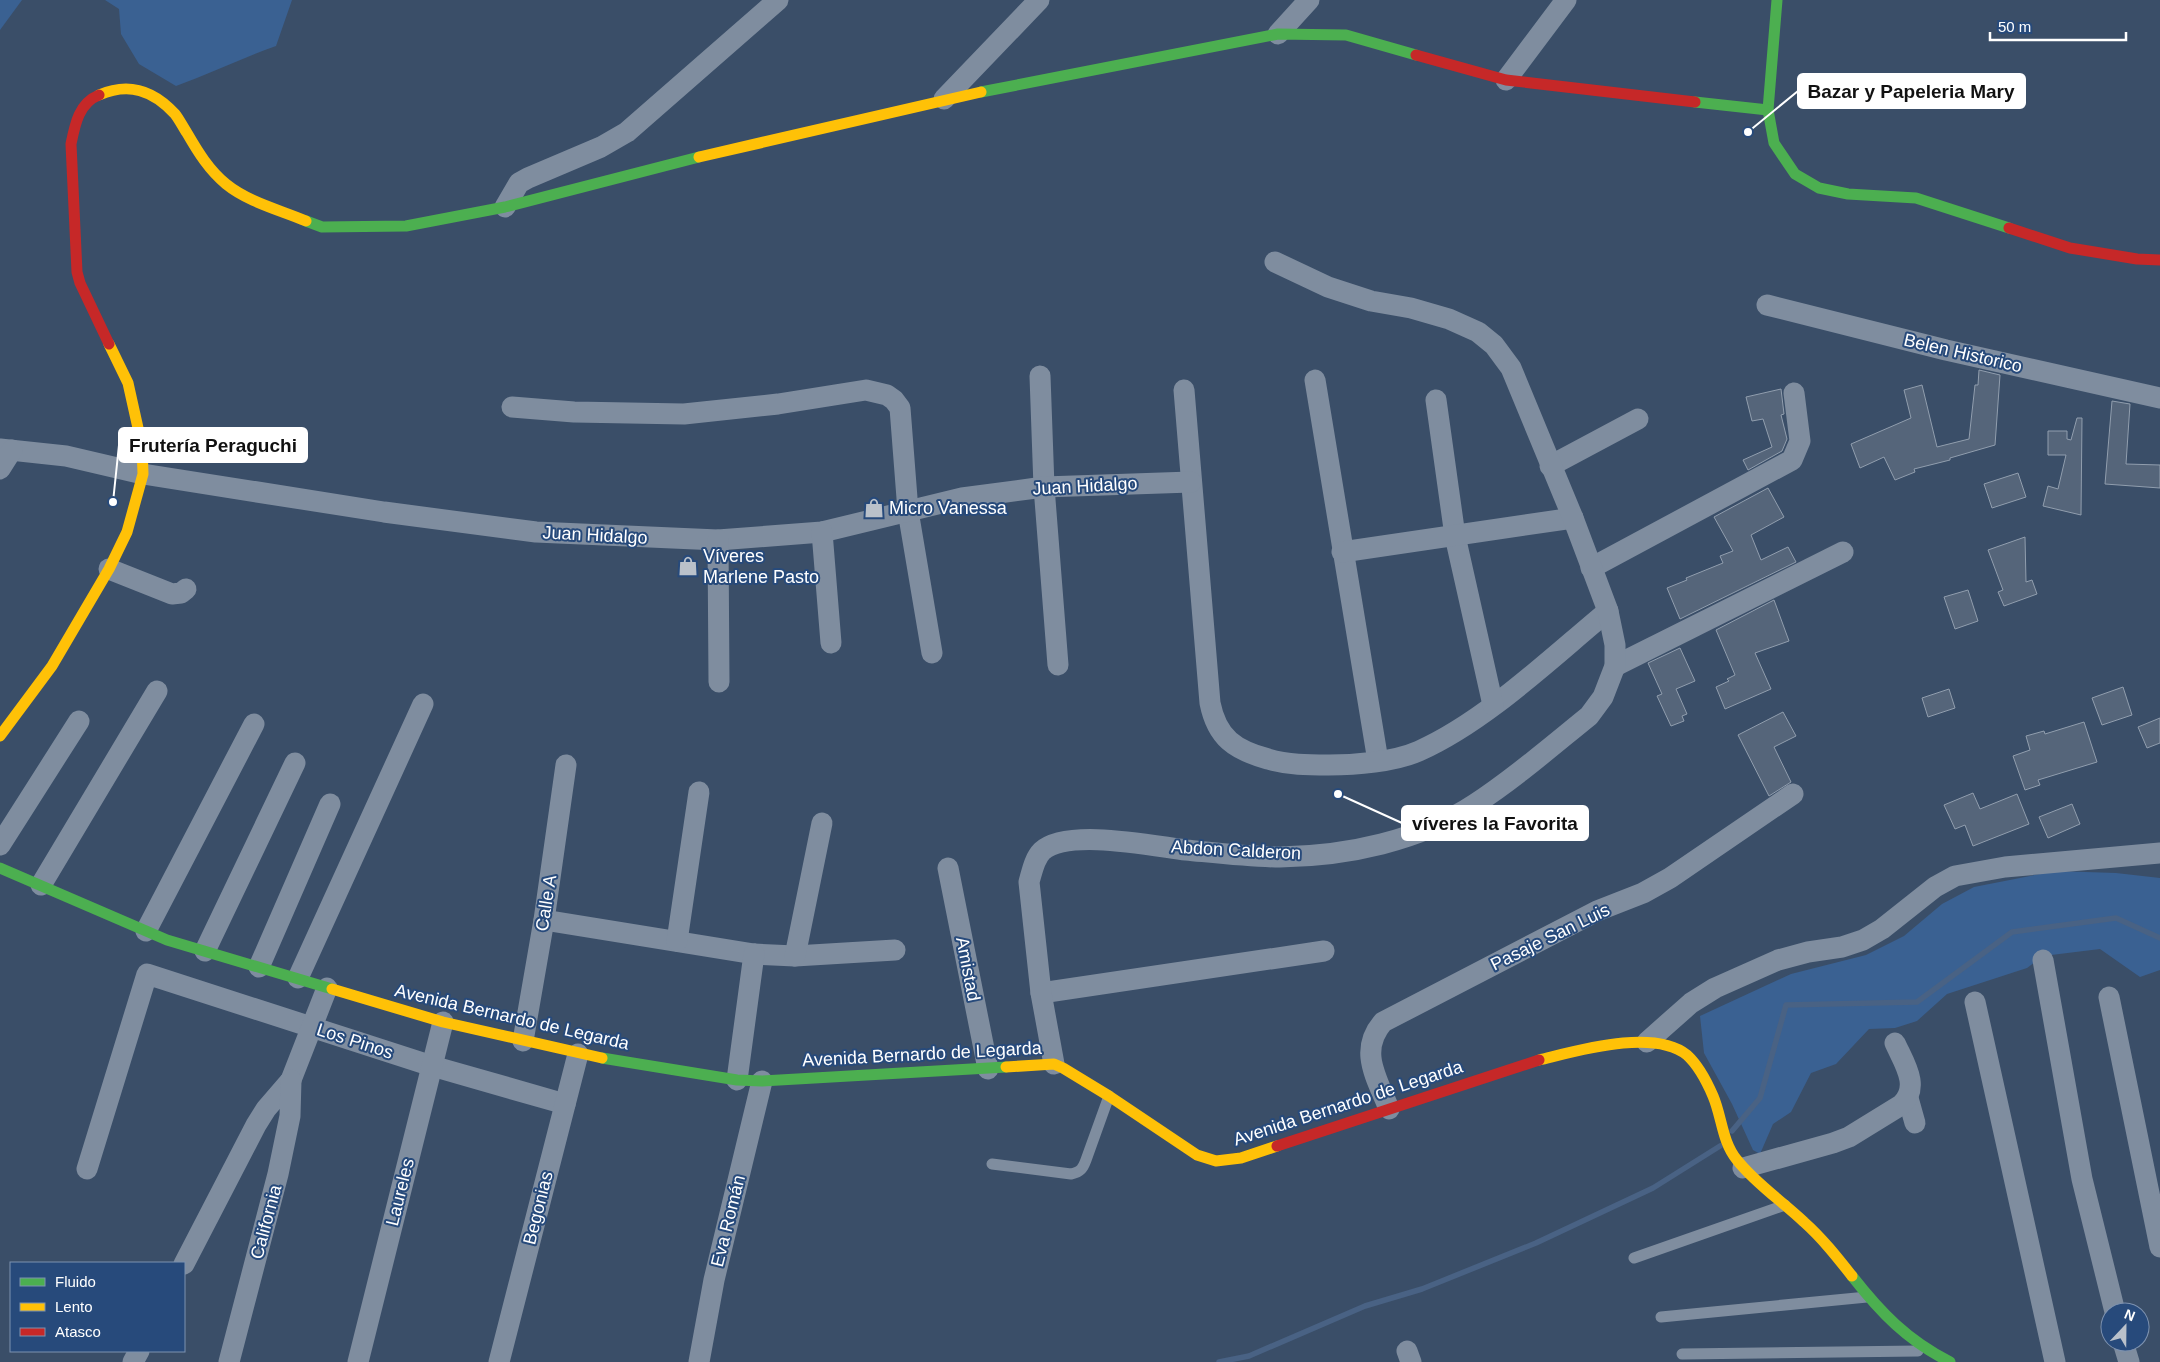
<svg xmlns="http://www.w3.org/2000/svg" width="2160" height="1362" font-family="Helvetica,sans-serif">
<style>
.green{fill:#3a6192}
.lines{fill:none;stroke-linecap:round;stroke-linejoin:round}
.stream{stroke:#496284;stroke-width:5.5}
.building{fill:#55657a;stroke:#919eae}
.lane{stroke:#7f8d9f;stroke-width:11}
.street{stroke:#7f8d9f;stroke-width:21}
.fast{stroke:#4caf50;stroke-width:11}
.slow{stroke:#ffc107;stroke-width:11}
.jam{stroke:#c62828;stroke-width:11}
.labels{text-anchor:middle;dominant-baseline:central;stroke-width:4;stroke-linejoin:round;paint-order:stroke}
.street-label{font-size:18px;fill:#fff;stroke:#274a7b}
.poi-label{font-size:18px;fill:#fff;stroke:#274a7b;text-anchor:start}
.leader{fill:none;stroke:#fff;stroke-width:2}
.callout-dot{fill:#fff;stroke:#274a7b;stroke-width:2}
.callout{fill:#fff;stroke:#fff;stroke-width:2}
.callout-label{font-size:19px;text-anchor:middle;font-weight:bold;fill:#111}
</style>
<rect width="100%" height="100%" fill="#3a4e68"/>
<!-- green -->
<g class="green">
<path d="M0,0H22L0,30Z"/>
<path d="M105,0H292L276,46C242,58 210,74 176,86L139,64L121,34L119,9Z"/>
<path d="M2055,871L2116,873L2160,878V970L2140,977L2100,949L2043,956L2027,968L1947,994L1917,1021L1895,1028L1869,1029L1836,1064L1811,1073L1791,1112L1773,1124L1760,1154L1753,1150L1732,1104L1704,1053L1700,1016L1791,974L1866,955L1904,936L1942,904L1974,887Z"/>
</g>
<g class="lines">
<!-- stream -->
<g class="stream">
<path d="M1732,1131L1760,1098L1786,1005L1917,1002L2012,932L2116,918L2160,938"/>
<path d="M1219,1362L1249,1356L1365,1306L1422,1289L1536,1243L1653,1188L1720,1146"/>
</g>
</g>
<!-- building -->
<g class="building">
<path d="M1979,370L2000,375L1995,445L1950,458V460L1914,469L1915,472L1895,480L1884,457L1860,468L1851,444L1911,418L1904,390L1922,385L1937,447L1969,439L1975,385H1978Z"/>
<path d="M1781,389L1784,414L1781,415L1787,439L1782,451L1748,470L1743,460L1772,447L1763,419L1752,421L1746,397Z"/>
<path d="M2112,401L2130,404L2126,464L2160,465V488L2105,484Z"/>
<path d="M2077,418H2082L2081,515L2043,506L2048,486L2058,489L2066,455H2048V431H2067V439L2071,440Z"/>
<path d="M2018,473L2026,497L1992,508L1984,484Z"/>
<path d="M1768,488L1784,517L1751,535L1761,560L1788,547L1796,562L1680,619L1667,588L1687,580L1686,578L1723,563L1720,556L1733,551L1714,517Z"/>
<path d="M2025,537L2026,582L2032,580L2037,594L2004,606L1998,592L2003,590L1988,550Z"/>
<path d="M1968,590L1978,621L1955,629L1944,597Z"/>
<path d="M1774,600L1789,641L1755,653L1771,689L1725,709L1716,687L1729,681L1727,679L1735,675L1716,630Z"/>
<path d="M1680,648L1695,681L1676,689L1687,714L1682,716L1684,721L1671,726L1657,696L1662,694L1648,663Z"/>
<path d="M2123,687L2132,715L2102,725L2092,698Z"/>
<path d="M1949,689L1955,708L1928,717L1922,698Z"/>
<path d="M1783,712L1796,736L1774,747L1791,782L1769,796L1738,735Z"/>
<path d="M2160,718V743L2147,748L2138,727Z"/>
<path d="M2084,722L2097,762L2038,780L2040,785L2025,790L2013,756L2030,750L2026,736L2044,731L2045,734Z"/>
<path d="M1973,793L1980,809L2017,794L2029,824L1973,846L1965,825L1955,829L1944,805Z"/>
<path d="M2072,804L2080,824L2048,838L2039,817Z"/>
</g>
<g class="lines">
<!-- lane -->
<g class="lane">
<path d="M992,1164L1071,1174C1081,1172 1083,1168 1086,1160L1109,1096"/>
<path d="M1634,1258L1785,1205"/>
<path d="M1661,1317L1867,1297"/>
<path d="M1682,1354L1918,1351"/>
</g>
<!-- street -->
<g class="street">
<path d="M1278,34L1309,0"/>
<path d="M1506,80L1566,0"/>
<path d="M944,99L1039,0"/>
<path d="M505,207L519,183L528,178L601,147L627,132L778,0"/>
<path d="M1767,305L1946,350L2160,398"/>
<path d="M1040,376L1044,487L1058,665"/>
<path d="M1315,380L1378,761"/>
<path d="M1184,390L1210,703C1217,738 1235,750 1268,759C1288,765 1308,765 1329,765C1355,765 1394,762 1419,751C1486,721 1551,658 1608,611"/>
<path d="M1436,400L1455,536L1493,705"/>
<path d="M512,407L574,412L684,414L778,404L866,390L887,395L894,400L900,408L908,511L932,653"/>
<path d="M0,449L66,456L143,474L384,512L536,532L718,540L822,532L962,498L1044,487L1191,482"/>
<path d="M1550,466L1638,419"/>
<path d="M0,469L12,450"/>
<path d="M822,532L831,643"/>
<path d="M718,540L719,682"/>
<path d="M1342,552L1573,518"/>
<path d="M1591,568L1792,460L1800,441L1794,393"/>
<path d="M109,569L172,594L181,593L186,589"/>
<path d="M1615,666L1843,552"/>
<path d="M0,845L79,721"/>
<path d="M948,868L988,1069"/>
<path d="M41,885L157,691"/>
<path d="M544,920L754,954L795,956L895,950"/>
<path d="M146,931L254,724"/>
<path d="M677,941L699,792"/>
<path d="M205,951L295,763"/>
<path d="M795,956L822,823"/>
<path d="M2043,960L2082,1179L2115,1312"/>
<path d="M259,967L330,804"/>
<path d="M298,978L423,704"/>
<path d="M1041,993L1324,951"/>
<path d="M2109,997L2160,1247"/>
<path d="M1975,1002L2055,1362"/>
<path d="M523,1041L544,920L566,765"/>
<path d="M1647,1042L1691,1003L1715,988L1778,960L1808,952L1842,947L1863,940L1882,929L1935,887L1955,876L2005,867L2160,853"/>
<path d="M1054,1064L1041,993L1029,882C1032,872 1034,859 1042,851C1067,828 1153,846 1186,850C1217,853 1250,857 1280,857C1347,856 1419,841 1475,804C1514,779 1553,745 1589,716L1603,697L1615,666V645L1608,611L1573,518L1511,368L1494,345L1478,332L1449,319L1411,308L1371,301L1328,287L1275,262"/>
<path d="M737,1080L754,954"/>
<path d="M1908,1098L1915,1123"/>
<path d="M1389,1109C1377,1078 1358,1051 1383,1022L1597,911L1643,893L1670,878L1793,794"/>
<path d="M1743,1168L1833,1143L1849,1137L1901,1105C1921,1087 1904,1063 1895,1043"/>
<path d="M87,1169L147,974L432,1066L565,1104"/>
<path d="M184,1264L256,1125L266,1109L291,1080L327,988"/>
<path d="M2123,1342L2129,1362"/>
<path d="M1407,1351L1411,1362"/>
<path d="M133,1362L139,1351"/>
<path d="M229,1362L278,1174L290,1116L291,1080"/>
<path d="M358,1362L443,1022"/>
<path d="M499,1362L578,1054"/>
<path d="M699,1362L714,1280L762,1081"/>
</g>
<!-- fast -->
<g class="fast">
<path d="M1777,0L1768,110L1774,143L1795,174L1819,188L1848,194L1916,198L2009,228"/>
<path d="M981,92L1278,34L1346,35L1416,55"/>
<path d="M1695,102L1768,110"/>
<path d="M306,221L322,227L406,226L505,207L699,157"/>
<path d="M0,868L167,940L332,989"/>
<path d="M602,1058L737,1080L762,1081L1006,1067"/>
<path d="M1852,1276C1881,1313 1907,1340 1950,1362"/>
</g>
<!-- slow -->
<g class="slow">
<path d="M99,95C129,82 153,90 175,114C179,119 183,127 187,133C198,152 209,170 226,184C248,202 280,210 306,221"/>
<path d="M699,157L981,92"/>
<path d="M0,736L52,666L109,569L127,532L143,474L142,446L128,383L109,344"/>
<path d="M332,989L443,1022L602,1058"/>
<path d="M1539,1060C1577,1051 1653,1028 1687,1055C1699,1066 1707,1082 1713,1096C1722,1117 1722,1142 1737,1160C1756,1184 1782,1201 1804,1222C1822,1238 1837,1257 1852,1276"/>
<path d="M1006,1067L1054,1064L1063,1068L1109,1096L1197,1155L1216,1161L1241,1158L1277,1146"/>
</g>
<!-- jam -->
<g class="jam">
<path d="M1416,55L1506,80L1695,102"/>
<path d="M99,95C79,103 75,124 71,144L77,272L80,283L109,344"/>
<path d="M2009,228L2070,248L2137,259L2160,260"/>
<path d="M1277,1146L1539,1060"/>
</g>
</g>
<!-- icons -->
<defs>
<symbol id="shop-bare" viewBox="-9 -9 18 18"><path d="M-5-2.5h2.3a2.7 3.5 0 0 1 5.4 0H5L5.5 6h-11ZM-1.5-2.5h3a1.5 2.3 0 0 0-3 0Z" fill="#bac1ca" stroke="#274a7b" stroke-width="2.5" paint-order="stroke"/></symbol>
</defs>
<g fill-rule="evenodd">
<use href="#shop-bare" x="860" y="494" width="28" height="28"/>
<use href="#shop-bare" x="674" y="552" width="28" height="28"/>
</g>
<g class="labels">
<!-- street labels -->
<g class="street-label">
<text transform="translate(1963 353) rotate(13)">Belen Historico</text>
<text transform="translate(1085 486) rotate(-3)">Juan Hidalgo</text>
<text transform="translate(595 535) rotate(3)">Juan Hidalgo</text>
<text transform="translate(1236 850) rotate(3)">Abdon Calderon</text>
<text transform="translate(546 903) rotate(-81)">Calle A</text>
<text transform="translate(1550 937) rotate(-26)">Pasaje San Luis</text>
<text transform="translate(968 969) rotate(79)">Amistad</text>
<text transform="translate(512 1017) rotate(13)">Avenida Bernardo de Legarda</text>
<text transform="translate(355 1041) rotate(18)">Los Pinos</text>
<text transform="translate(922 1054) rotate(-3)">Avenida Bernardo de Legarda</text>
<text transform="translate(1348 1103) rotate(-18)">Avenida Bernardo de Legarda</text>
<text transform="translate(400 1192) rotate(-76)">Laureles</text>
<text transform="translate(538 1208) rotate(-76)">Begonias</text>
<text transform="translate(728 1221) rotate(-76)">Eva Román</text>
<text transform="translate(266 1222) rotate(-75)">California</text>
</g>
<!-- poi labels -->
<g class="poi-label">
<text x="889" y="508">Micro Vanessa</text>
<text x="703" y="556">Víveres<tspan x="703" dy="21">Marlene Pasto</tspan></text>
</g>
</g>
<!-- callouts -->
<path class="leader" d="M1748 132L1798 91M113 502L119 445M1338 794L1402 823"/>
<g class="callout-dot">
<circle cx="1748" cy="132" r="5"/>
<circle cx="113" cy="502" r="5"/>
<circle cx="1338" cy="794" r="5"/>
</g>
<g class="callout">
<rect x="1798" y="74" width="227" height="34" rx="5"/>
<rect x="119" y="428" width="188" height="34" rx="5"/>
<rect x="1402" y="806" width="186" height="34" rx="5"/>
</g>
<g class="callout-label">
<text x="1911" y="98">Bazar y Papeleria Mary</text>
<text x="213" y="452">Frutería Peraguchi</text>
<text x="1495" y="830">víveres la Favorita</text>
</g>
<!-- legend -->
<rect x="10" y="1262" width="175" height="90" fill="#274a7b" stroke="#7d92b0"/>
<rect x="20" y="1278" width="25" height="8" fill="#4caf50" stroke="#7d92b0"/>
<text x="55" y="1287" font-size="15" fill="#ffffff">Fluido</text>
<rect x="20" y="1303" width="25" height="8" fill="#ffc107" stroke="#7d92b0"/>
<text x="55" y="1312" font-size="15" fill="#ffffff">Lento</text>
<rect x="20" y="1328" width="25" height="8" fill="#c62828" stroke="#7d92b0"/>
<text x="55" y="1337" font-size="15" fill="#ffffff">Atasco</text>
<!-- north arrow -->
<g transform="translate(2125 1327) rotate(22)"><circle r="24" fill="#274a7b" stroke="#7d92b0"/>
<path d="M0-4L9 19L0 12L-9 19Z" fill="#bac1ca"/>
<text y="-8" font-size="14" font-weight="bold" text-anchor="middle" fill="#ffffff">N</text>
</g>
<!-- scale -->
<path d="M1990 32v8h136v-8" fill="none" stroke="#ffffff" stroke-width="2.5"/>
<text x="1998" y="32" font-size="15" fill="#ffffff" stroke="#274a7b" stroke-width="4" paint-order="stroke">50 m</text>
</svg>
